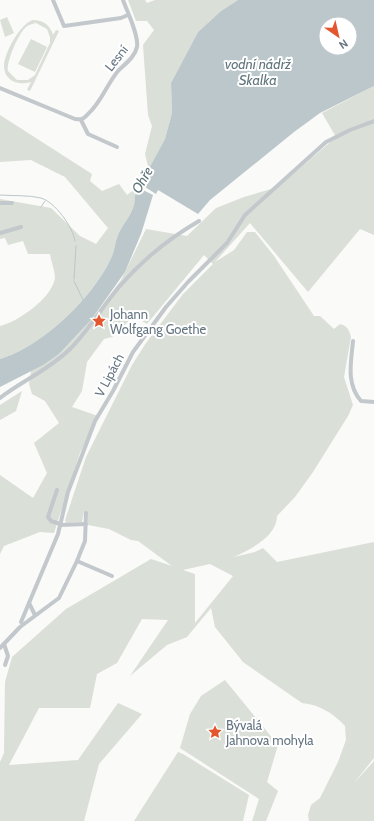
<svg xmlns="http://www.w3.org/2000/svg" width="374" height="821" font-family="Cabin,sans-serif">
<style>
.green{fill:#dadfd7;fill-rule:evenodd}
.water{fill:#bbc7cb;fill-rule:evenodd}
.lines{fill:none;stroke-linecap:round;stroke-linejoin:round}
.stream{stroke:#bbc7cb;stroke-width:1}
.minor{stroke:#c3c8cc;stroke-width:4}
.labels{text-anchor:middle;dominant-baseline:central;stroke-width:4;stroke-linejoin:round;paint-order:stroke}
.street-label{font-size:13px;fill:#657683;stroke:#fff}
.poi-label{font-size:13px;fill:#657683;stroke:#fff;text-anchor:start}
.water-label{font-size:14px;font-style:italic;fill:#60757c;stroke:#fff}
</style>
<rect width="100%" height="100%" fill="#fafaf8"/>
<!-- green -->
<g class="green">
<path d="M128,0H145L147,3L155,0H238L221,11L198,32L171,83L172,113L165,139L149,170L145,154L152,126L148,115L143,45L154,30L147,21H136Z"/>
<path d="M7,17L14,33L5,37L0,20Z"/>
<path d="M33,20C43,20 50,25 53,35L56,30L59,31L30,91L27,90L31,82C19,86 4,81 4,66C4,53 20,24 33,20ZM36,23L47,29L50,37V43L35,75L28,80H17L8,71C6,62 18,35 25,28C28,25 32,24 36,23Z"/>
<path d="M31,39L47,47L35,72L18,64Z"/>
<path d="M374,86V235L360,229L308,292L250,223L215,262L234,250L247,232H255L274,256L314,316H320L334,329L340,324C347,326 349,329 351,337L344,377L353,405L348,416L313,472L295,497L277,516C277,536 251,549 234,557L255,552L263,548L277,562L374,542V758L354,783L374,761V821H309L308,815L311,805L320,798L338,762L346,740L345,726C333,713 320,705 302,703L243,662L215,627L211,608L187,637L167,645L130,676L168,620L142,619L117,663L97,674L90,708H39L9,765L78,760L118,703L142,714L99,764L84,821H0V762L4,753L5,682L12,657L66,609L151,559L172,566L138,541L131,540L109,529L88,525L87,512H84L82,522L66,523L65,520L86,457L132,365L146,343L183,294L213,264L204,255L147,324L134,316L112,337L104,339L87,362L82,391L72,407L98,416L80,453L54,533L40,532L4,546L0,554V475L33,498L47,473L34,443L59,423L45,401L32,394L29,384L31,371L59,354L91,320L121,280L146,229L187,236L216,208L244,197L278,187L336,137L322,113ZM210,564L233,576L195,623V574L183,570Z"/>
<path d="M0,115L92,174L90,181L102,191L119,184L127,195L135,189L137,191C134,196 135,200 134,205C131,216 122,225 118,235C115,242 115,249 112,256C95,296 42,347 0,359V326C18,322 52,298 55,278C55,271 51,261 50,254H28L23,241L8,245L5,238L0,239V199L51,208L80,236L96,244L108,228L65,177L31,160L0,162Z"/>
<path d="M22,391L16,411L0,420V405Z"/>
<path d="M225,680L278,745L267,782L278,791L266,821H252L259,799L180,748L190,714L201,696Z"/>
<path d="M178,752L183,754L249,795L243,821H134Z"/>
</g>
<!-- water -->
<g class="water">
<path d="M238,0H374V86L320,113L294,132L210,200L198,214L158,190L156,194L145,187L147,182L143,180L165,139L172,113L171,83L198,32L221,11ZM326,24H350V48H326Z"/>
<path d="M143,190L153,195L141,234L125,272L91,320L59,354L43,365L0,387V359C42,347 95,296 112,256C115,249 115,242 118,235C122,225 131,216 134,205C135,200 134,196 137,191L141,193Z"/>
</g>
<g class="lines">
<!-- stream -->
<g class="stream">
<path d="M0,195C13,196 29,195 41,198C55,202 73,227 75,241"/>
<path d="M41,207L45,201"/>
<path d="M74,279L76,246"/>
<path d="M74,281L83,300"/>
</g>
<!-- minor -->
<g class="minor">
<path d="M53,0L64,26L121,18L128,15"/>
<path d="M0,88L75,119C81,120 84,119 88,114C101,103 107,84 118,71C125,64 135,57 137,47C139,36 127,11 123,0"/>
<path d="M81,120L88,134L117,147"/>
<path d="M0,203H12"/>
<path d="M0,233L21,227"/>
<path d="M353,341C351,363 346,384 361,401L374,402"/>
<path d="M0,398C22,381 50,369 70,349C89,330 102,307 119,287C143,259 168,239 199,221"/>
<path d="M57,490L48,517L51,521L60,524"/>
<path d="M60,525L86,524"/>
<path d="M77,561L85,541L86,513"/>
<path d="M29,603L35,615"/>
<path d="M21,622L58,534L68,492L95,421L113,391L133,352L166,307L188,282L227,243L245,215L326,142L350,130L374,121"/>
<path d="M4,644L8,656L5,665"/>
<path d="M0,648L20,627L59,598L77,561L112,576"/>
</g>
</g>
<!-- icons -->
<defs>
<symbol id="sight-bare" viewBox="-9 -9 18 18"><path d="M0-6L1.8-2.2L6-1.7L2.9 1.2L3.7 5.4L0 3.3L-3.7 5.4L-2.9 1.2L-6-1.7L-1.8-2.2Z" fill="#e4572e" stroke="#fff" stroke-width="2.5" paint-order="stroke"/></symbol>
</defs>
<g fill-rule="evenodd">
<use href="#sight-bare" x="89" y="311" width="20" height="20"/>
<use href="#sight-bare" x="205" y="722" width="20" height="20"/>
</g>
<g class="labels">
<!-- street labels -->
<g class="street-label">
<text transform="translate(116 58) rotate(-52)">Lesní</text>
<text transform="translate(109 375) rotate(-62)">V Lipách</text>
</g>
<!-- poi labels -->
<g class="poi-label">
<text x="110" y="314">Johann<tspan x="110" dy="15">Wolfgang Goethe</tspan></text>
<text x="226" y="725">Bývalá<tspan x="226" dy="15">Jahnova mohyla</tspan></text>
</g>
<!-- water labels -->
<g class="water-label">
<text x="258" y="64">vodní nádrž<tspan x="258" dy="16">Skalka</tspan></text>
<text transform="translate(142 180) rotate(-60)">Ohře</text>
</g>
</g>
<!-- north arrow -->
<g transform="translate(338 36) rotate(146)"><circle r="19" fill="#ffffff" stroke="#c1c8cd"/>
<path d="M0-3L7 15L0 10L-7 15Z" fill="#e4572e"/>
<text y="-6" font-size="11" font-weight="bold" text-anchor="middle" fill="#657683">N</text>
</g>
</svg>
